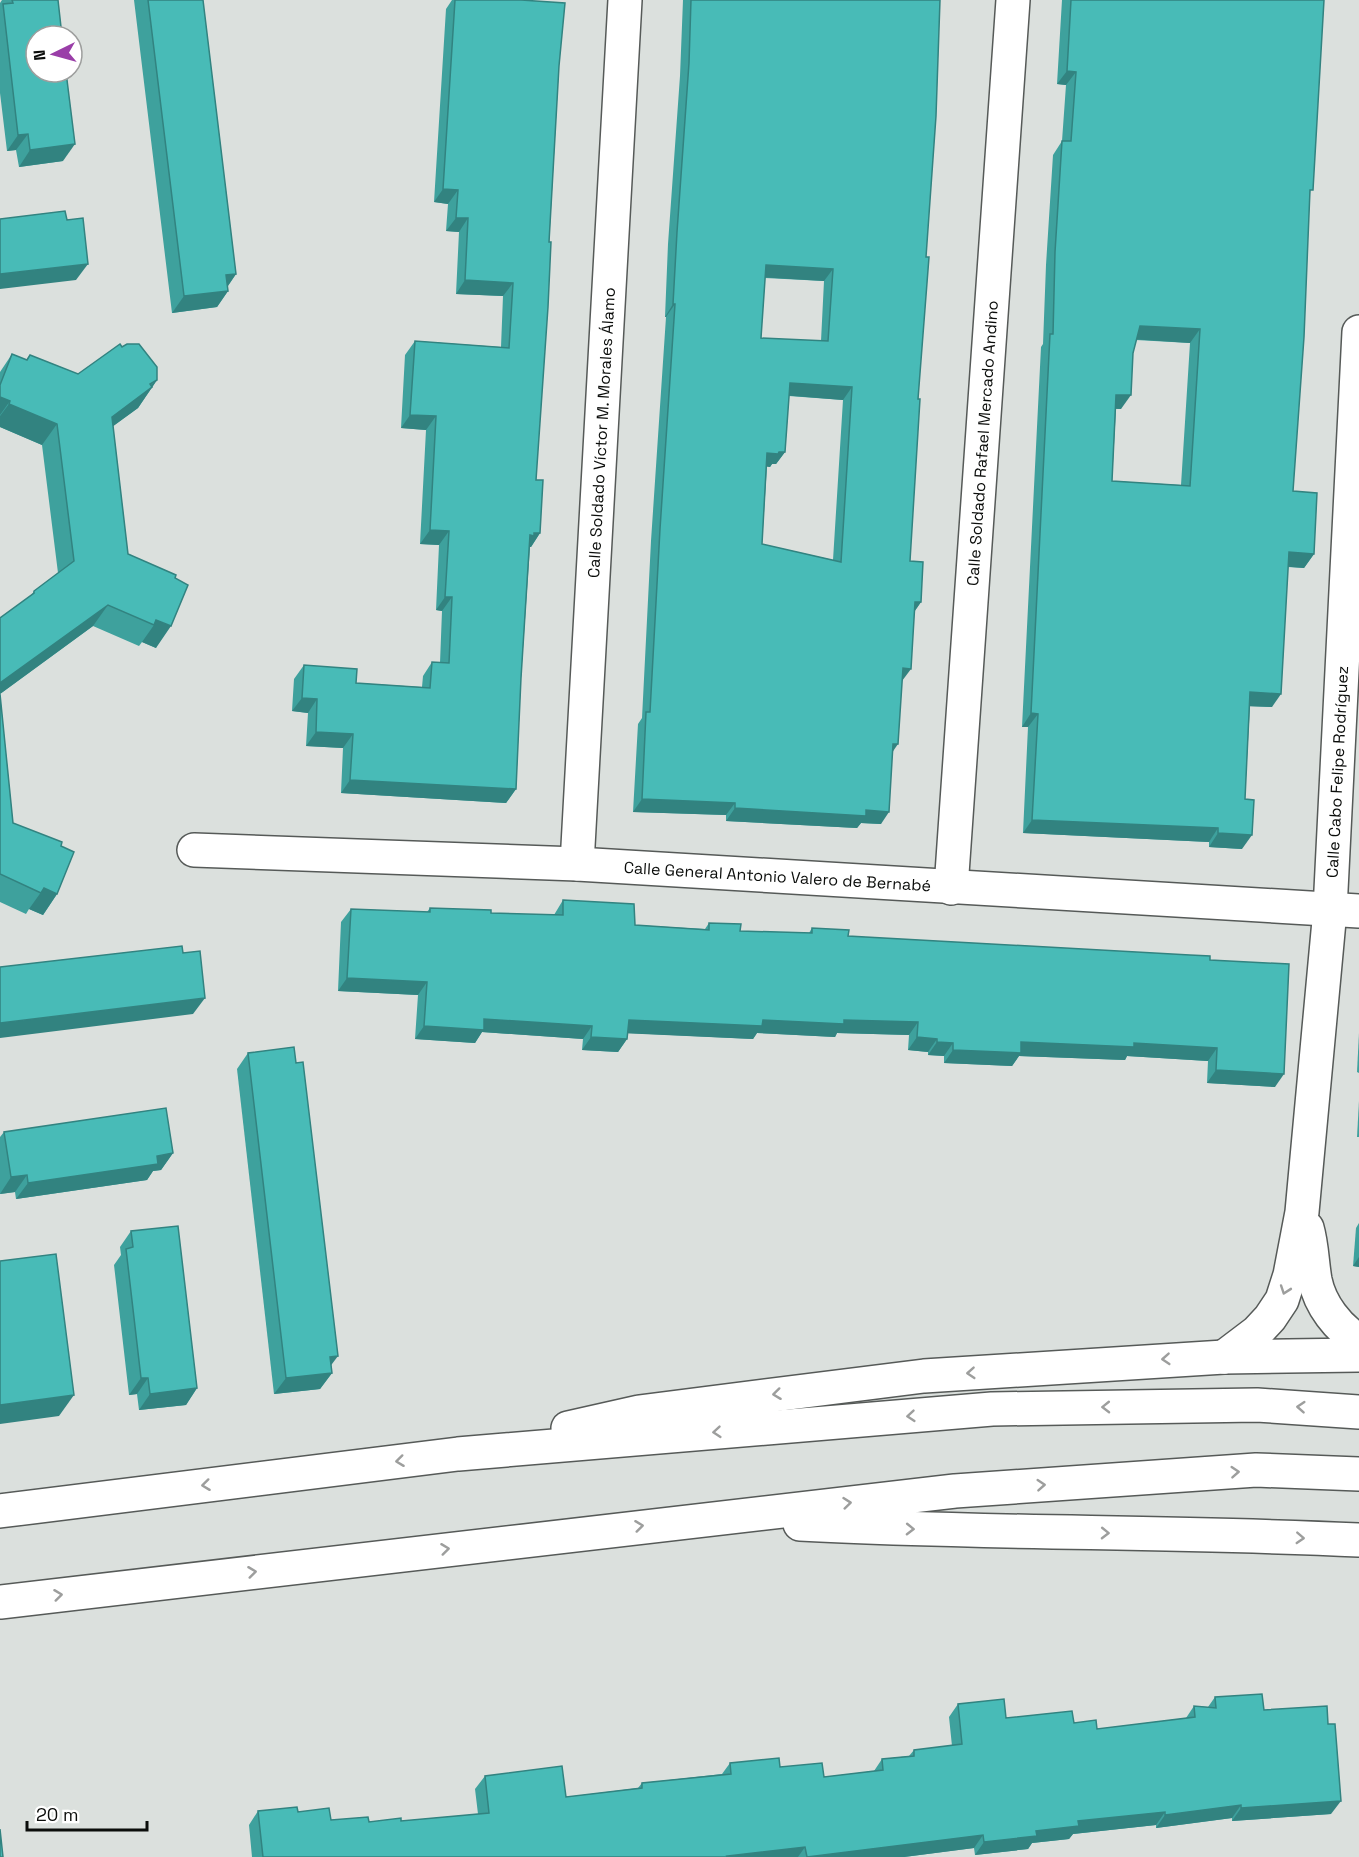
<svg xmlns="http://www.w3.org/2000/svg" width="1359" height="1857" font-family="'Space Grotesk',sans-serif">
<style>
.lines{fill:none;stroke-linecap:round;stroke-linejoin:round}
.minor-casing{stroke:#565a58;stroke-width:36}
.highway-casing{stroke:#565a58;stroke-width:36}
.minor{stroke:#fff;stroke-width:33}
.highway{stroke:#fff;stroke-width:33}
.wall{fill:#3ea19d;fill-rule:evenodd}
.shaded-wall{fill:#328380}
.building{fill:#48bbb7;stroke:#328380;stroke-width:1.5;fill-rule:evenodd}
.oneway{stroke:#9d9e9d}
.labels{text-anchor:middle;dominant-baseline:central;stroke-width:4.5;stroke-linejoin:round;paint-order:stroke}
.street-label{font-size:16px;fill:#0b0d0b;stroke:#fff}
</style>
<rect width="100%" height="100%" fill="#dbe0dd"/>
<g class="lines">
<defs>
<g id="minor">
<path id="s1" d="M194,850L577,864L1359,911"/>
<path id="s2" d="M577,864L625,0"/>
<path id="s3" d="M951,888L1013,0"/>
<path d="M1307,1228C1312,1245 1312,1263 1315,1280C1320,1305 1338,1328 1359,1341"/>
<path id="s4" d="M1224,1357L1257,1332L1270,1318L1282,1300L1290,1275L1302,1212L1330,910L1359,332"/>
<path d="M1224,1357L1359,1355"/>
</g>
<g id="highway">
<path d="M568,1428L639,1412L924,1376L1224,1357"/>
<path d="M0,1511L458,1454L992,1409L1257,1405L1359,1412"/>
<path d="M800,1524C986,1534 1173,1531 1359,1540"/>
<path d="M0,1602L955,1491L1256,1470L1359,1474"/>
</g>
</defs>
<!-- minor casing -->
<use href="#minor" class="minor-casing"/>
<!-- highway casing -->
<use href="#highway" class="highway-casing"/>
<!-- minor -->
<use href="#minor" class="minor"/>
<!-- highway -->
<use href="#highway" class="highway"/>
</g>
<!-- wall -->
<g class="wall">
<path d="M2,0H12L63,161L19,167L16,150L7,151L0,93V3Z"/>
<path d="M134,0H203L236,274L228,286V291L217,307L172,313Z"/>
<path d="M452,0H455L559,66L536,480L540,533L531,547H530L521,678L516,789L506,803L341,793L343,748L306,746L308,713L292,711L294,679L304,665L356,683L422,687L423,676L432,662L440,663L442,611L436,610L439,545L420,544L426,430L401,428L405,355L415,341L501,347L503,296L456,294L459,232L446,231L448,204L434,202L446,9Z"/>
<path d="M683,0H940L918,399L910,561L921,602L914,612L902,681L893,752L881,824L861,823L857,828L726,821V815L633,812L638,724L642,718L651,541L666,317H665L668,244L680,76ZM765,278L824,281L821,341L761,338ZM789,396L843,400L833,560L762,544L767,466L770,467L772,464H776L785,452Z"/>
<path d="M1062,0H1324L1310,194L1293,491L1314,554L1304,568L1288,567L1272,707L1250,706L1242,849L1209,847V842L1023,833L1028,727H1022L1041,347L1043,344L1046,265L1053,155L1062,141L1066,85L1057,84ZM1136,340L1190,343L1181,485L1112,481L1116,409H1121Z"/>
<path d="M122,347L157,380L138,408L113,426L128,554L176,575L156,648L142,642L139,646L93,626L0,694L13,823L61,846L57,894L43,915L29,909L26,914L0,902V618L31,596L34,591L58,573L42,445L0,427V372L12,354L26,360L30,355L78,374Z"/>
<path d="M563,900L635,925L705,929L709,923L740,931L809,933L812,928L848,936L1210,960L1275,1087L1207,1083L1208,1061L1127,1056L1125,1060L1019,1056L1012,1066L944,1063V1056L928,1055V1052L908,1050L909,1035L837,1033L835,1037L757,1033L753,1039L628,1033L627,1039L618,1052L582,1050L583,1039L482,1032L475,1043L415,1039L418,995L338,991L341,922L351,909L427,912L430,908L491,913L554,915Z"/>
<path d="M1359,1033V1073L1357,1072Z"/>
<path d="M248,1053L331,1365L332,1373L320,1389L274,1394L237,1069Z"/>
<path d="M1359,1101V1137H1357Z"/>
<path d="M4,1132L173,1153L161,1170L153,1171L147,1180L16,1199L15,1192L0,1194V1137Z"/>
<path d="M1359,1223V1267L1353,1266L1356,1228Z"/>
<path d="M131,1231L197,1388L186,1405L139,1410L137,1394L129,1395L114,1265L121,1255L120,1247Z"/>
<path d="M1215,1697L1264,1710L1331,1814L1232,1821V1818L1156,1828V1825L1073,1834L1069,1839L1032,1843L1028,1849L975,1855L974,1848L904,1857H252L249,1825L258,1811L298,1812L331,1820L369,1822L401,1821L478,1814L475,1789L485,1776L566,1797L638,1788L642,1783L722,1774L730,1763L780,1767L824,1777L874,1771L882,1759L909,1756L914,1750L952,1746L949,1717L958,1704L1006,1718L1074,1723L1097,1729L1186,1718L1194,1706L1208,1707Z"/>
</g>
<!-- shaded-wall -->
<g class="shaded-wall">
<path d="M1067,71L1076,72L1066,85L1057,84Z"/>
<path d="M28,134L16,150L7,151L18,135Z"/>
<path d="M75,144L63,161L19,167L30,150Z"/>
<path d="M443,189L458,190L448,204L434,202Z"/>
<path d="M456,218H468L459,232L446,231Z"/>
<path d="M88,264L76,280L0,289V274Z"/>
<path d="M766,265L833,269L824,281L757,277Z"/>
<path d="M236,274L225,290L226,275Z"/>
<path d="M465,280L513,283L503,296L456,294Z"/>
<path d="M228,291L217,307L172,313L184,296Z"/>
<path d="M673,304H675L666,317H665Z"/>
<path d="M1140,326L1200,329L1190,343L1130,339Z"/>
<path d="M157,380L138,408L97,438L112,417Z"/>
<path d="M790,383L852,387L843,400L781,395Z"/>
<path d="M1116,395H1131L1121,409L1107,408Z"/>
<path d="M0,397L10,401L0,415Z"/>
<path d="M9,404L57,424L42,445L0,427V416Z"/>
<path d="M410,415L436,416L426,430L401,428Z"/>
<path d="M779,452H785L776,464H772L770,467L759,466L767,453Z"/>
<path d="M430,530L449,531L439,545L420,544Z"/>
<path d="M534,533H540L531,547H526L530,535Z"/>
<path d="M1289,552L1314,554L1304,568L1279,566Z"/>
<path d="M445,597H452L442,611L436,610Z"/>
<path d="M915,602H921L912,615Z"/>
<path d="M108,605L93,626L0,694V683Z"/>
<path d="M156,620L171,626L156,648L142,642L154,625Z"/>
<path d="M903,668L911,669L902,681Z"/>
<path d="M1250,692L1281,694L1272,707L1241,706Z"/>
<path d="M302,698L317,699L308,713L292,711Z"/>
<path d="M1031,713L1038,714L1028,727H1022Z"/>
<path d="M316,732L353,734L343,748L306,746Z"/>
<path d="M893,744H898L889,757Z"/>
<path d="M350,780L516,789L506,803L341,793Z"/>
<path d="M642,799L735,803L726,815L633,812Z"/>
<path d="M735,808L866,810L889,812L881,824L861,823L857,828L726,821Z"/>
<path d="M1032,820L1218,828L1209,842L1023,833Z"/>
<path d="M1218,833L1252,835L1242,849L1209,847Z"/>
<path d="M44,888L57,894L43,915L29,909Z"/>
<path d="M347,978L427,982L418,995L338,991Z"/>
<path d="M205,998L193,1014L0,1038V1023Z"/>
<path d="M484,1019L592,1026L583,1039L482,1032L475,1043L415,1039L424,1026Z"/>
<path d="M629,1020H844L918,1022L909,1035L837,1033L835,1037L757,1033L753,1039L620,1033Z"/>
<path d="M591,1037L627,1039L618,1052L582,1050Z"/>
<path d="M917,1037L937,1039L928,1052L908,1050Z"/>
<path d="M937,1042L953,1043L944,1056L928,1055Z"/>
<path d="M1021,1042L1134,1043L1217,1048L1208,1061L1127,1056L1125,1060L1019,1056L1012,1066L944,1063L953,1050Z"/>
<path d="M1216,1070L1284,1074L1275,1087L1207,1083Z"/>
<path d="M173,1153L161,1170L153,1171L147,1180L16,1199L28,1183Z"/>
<path d="M27,1175L15,1192L0,1194L11,1177Z"/>
<path d="M1359,1257V1267L1353,1266Z"/>
<path d="M338,1356L326,1372L330,1357Z"/>
<path d="M332,1373L320,1389L274,1394L286,1378Z"/>
<path d="M141,1378H148L137,1394L129,1395Z"/>
<path d="M197,1388L186,1405L139,1410L150,1394Z"/>
<path d="M74,1395L59,1416L0,1424V1405Z"/>
<path d="M1341,1801L1331,1814L1232,1821L1241,1808Z"/>
<path d="M1241,1805L1232,1818L1156,1828L1165,1815Z"/>
<path d="M1165,1812L1156,1825L1073,1834L1069,1839L1032,1843L1028,1849L975,1855L984,1842L1078,1821Z"/>
<path d="M983,1835L974,1848L904,1857H807Z"/>
<path d="M805,1847L798,1857H727V1856Z"/>
</g>
<!-- building -->
<g class="building">
<path d="M12,0H58L62,36H36V72H66L75,144L30,150L28,134L18,135L3,4L13,3Z"/>
<path d="M148,0H203L236,274L226,275L228,291L184,296Z"/>
<path d="M455,0H521L565,3L559,66L549,242H551L548,307L536,480H543L540,533H534V536L530,535L521,678L516,789L350,780L353,734L316,732L317,699L302,698L304,665L357,669L356,683L430,688L432,662L449,663L452,597H445L449,531L430,530L436,416L410,415L415,341L509,348L513,283L465,280L468,218H456L458,190L443,189Z"/>
<path d="M691,0H940L936,116L926,257H929L918,399H920L910,561L923,562L921,602H915L911,669L903,668L898,744H893L889,812L866,810V816L735,808V803L642,799L646,712H650L660,529L675,304H673L677,232L689,63ZM766,265L833,269L828,341L761,338ZM790,383L852,387L841,562L762,544L767,453L778,454L779,452H785Z"/>
<path d="M1071,0H1324L1313,190H1310L1304,337L1293,491L1317,493L1314,554L1289,552L1281,694L1250,692L1245,799L1254,800L1252,835L1218,833V828L1032,820L1038,714L1031,713L1050,334H1053L1055,252L1062,141H1071L1076,72L1067,71ZM1140,326L1200,329L1190,486L1112,481L1116,395H1131L1133,353Z"/>
<path d="M65,211L67,220L83,218L88,264L0,274V219Z"/>
<path d="M120,344L122,347L127,344H139L157,367V380L150,384L152,387L112,417L128,554L176,575L175,578L188,585L171,626L156,620L154,625L108,605L0,683V618L34,593V591L74,561L57,424L9,404L10,401L0,397V385L12,354L27,360L30,355L78,374Z"/>
<path d="M0,694L13,823L62,842L61,846L74,852L57,894L44,888L41,893L0,874Z"/>
<path d="M563,900L634,904L635,925L709,930V923L741,924L740,931L812,933V928L849,930L848,936L1190,955L1210,956V960L1289,964L1284,1074L1216,1070L1217,1048L1134,1043V1047L1021,1042V1053L953,1050V1043L937,1042V1039L917,1037L918,1022L844,1020V1024L763,1020L762,1026L629,1020L627,1039L591,1037L592,1026L484,1019V1030L424,1026L427,982L347,978L351,909L430,912V908L491,910V913L563,915Z"/>
<path d="M182,946L183,953L200,951L205,998L0,1023V967Z"/>
<path d="M294,1047L296,1063L303,1062L338,1356L330,1357L332,1373L286,1378L248,1053Z"/>
<path d="M166,1108L173,1153L157,1156L158,1164L28,1183L27,1175L11,1177L4,1132Z"/>
<path d="M178,1226L197,1388L150,1394L148,1378H141L126,1249L133,1247L131,1231Z"/>
<path d="M56,1254L74,1395L0,1405V1261Z"/>
<path d="M1262,1694L1264,1710L1327,1706L1328,1724H1335L1341,1801L1241,1808V1805L1165,1815V1812L1078,1821L1079,1826L1036,1831L1037,1836L984,1842L983,1835L807,1857L805,1847L727,1856L728,1857H263L258,1811L297,1807L298,1812L329,1808L331,1820L368,1817L369,1822L401,1818V1821L489,1813L485,1776L562,1766L566,1797L642,1788V1783L731,1774L730,1763L779,1758L780,1767L822,1763L824,1777L883,1770L882,1759L914,1756V1750L962,1744L958,1704L1004,1699L1006,1718L1072,1711L1074,1723L1096,1720L1097,1729L1195,1717L1194,1706L1216,1708L1215,1697Z"/>
<path d="M0,1829L3,1857H0Z"/>
</g>
<!-- one-way arrows -->
<defs><path id="oneway-chevron" d="M-2-3.5L2.5 0L-2 3.5" fill="none" stroke-width="1.6" stroke-linecap="round" stroke-linejoin="round" transform="scale(1.5)"/></defs>
<g class="oneway">
<use href="#oneway-chevron" transform="translate(1285 1290) rotate(109)"/>
<use href="#oneway-chevron" transform="translate(1166 1359) rotate(176)"/>
<use href="#oneway-chevron" transform="translate(971 1373) rotate(176)"/>
<use href="#oneway-chevron" transform="translate(777 1394) rotate(173)"/>
<use href="#oneway-chevron" transform="translate(1106 1407) rotate(179)"/>
<use href="#oneway-chevron" transform="translate(1301 1407) rotate(-176)"/>
<use href="#oneway-chevron" transform="translate(911 1416) rotate(175)"/>
<use href="#oneway-chevron" transform="translate(717 1432) rotate(175)"/>
<use href="#oneway-chevron" transform="translate(400 1461) rotate(173)"/>
<use href="#oneway-chevron" transform="translate(1235 1472) rotate(-4)"/>
<use href="#oneway-chevron" transform="translate(206 1485) rotate(173)"/>
<use href="#oneway-chevron" transform="translate(1041 1485) rotate(-4)"/>
<use href="#oneway-chevron" transform="translate(847 1503) rotate(-6)"/>
<use href="#oneway-chevron" transform="translate(639 1526) rotate(-7)"/>
<use href="#oneway-chevron" transform="translate(910 1529) rotate(1)"/>
<use href="#oneway-chevron" transform="translate(1105 1533) rotate(1)"/>
<use href="#oneway-chevron" transform="translate(1300 1538) rotate(3)"/>
<use href="#oneway-chevron" transform="translate(445 1549) rotate(-7)"/>
<use href="#oneway-chevron" transform="translate(252 1572) rotate(-7)"/>
<use href="#oneway-chevron" transform="translate(58 1595) rotate(-7)"/>
</g>
<g class="labels">
<!-- street labels -->
<g class="street-label">
<text stroke="none"><textPath href="#s2" startOffset="432">Calle Soldado Víctor M. Morales Álamo</textPath></text>
<text stroke="none"><textPath href="#s3" startOffset="446">Calle Soldado Rafael Mercado Andino</textPath></text>
<text stroke="none"><textPath href="#s4" startOffset="614">Calle Cabo Felipe Rodríguez</textPath></text>
<text stroke="none"><textPath href="#s1" startOffset="584">Calle General Antonio Valero de Bernabé</textPath></text>
</g>
</g>
<!-- north arrow -->
<g transform="translate(54 54) rotate(265)"><circle r="28" fill="#ffffff" stroke="#9d9e9d" stroke-width="1.5"/>
<path d="M0-4.5L10 22L0 15L-10 22Z" fill="#9a3ea8"/>
<text y="-9" font-size="16" font-weight="bold" text-anchor="middle" fill="#0b0d0b">N</text>
</g>
<!-- scale -->
<path d="M27 1821v9h120v-9" fill="none" stroke="#0b0d0b" stroke-width="3"/>
<text x="36" y="1821" font-size="18" fill="#0b0d0b" stroke="#ffffff" stroke-width="4.5" paint-order="stroke">20 m</text>
</svg>
